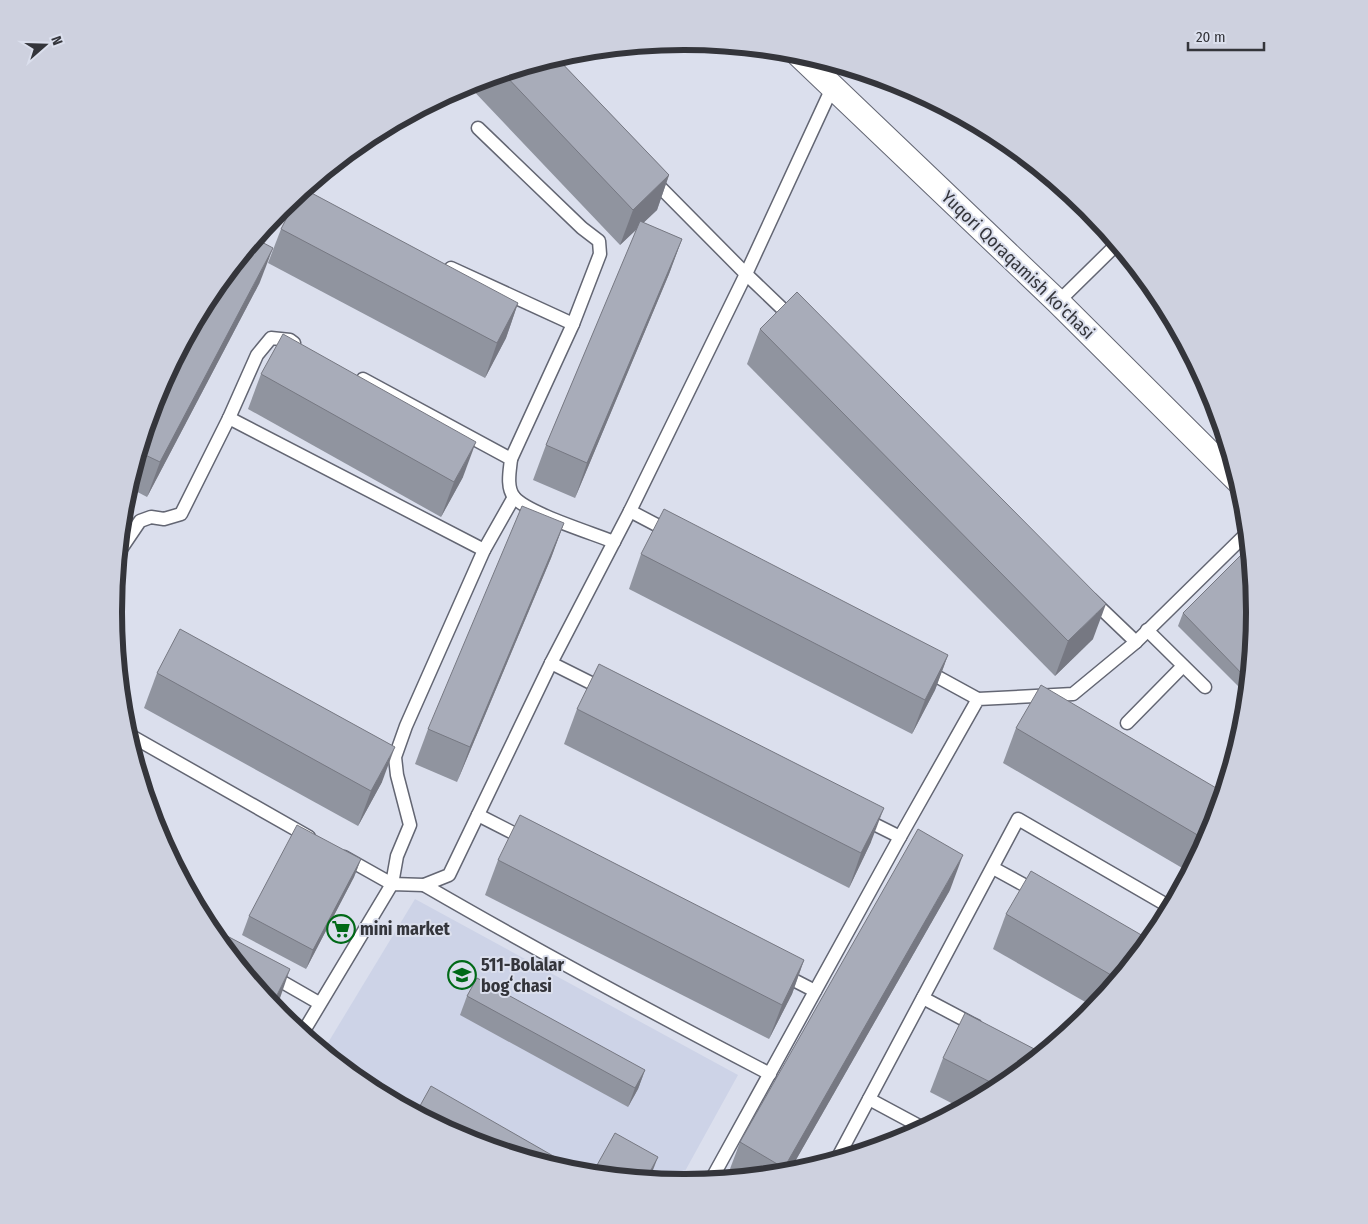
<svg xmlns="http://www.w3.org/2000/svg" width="1368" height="1224" font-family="'Fira Sans Condensed',sans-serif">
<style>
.built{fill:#cdd3e7}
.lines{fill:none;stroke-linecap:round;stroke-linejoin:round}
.lane-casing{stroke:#636673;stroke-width:15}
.street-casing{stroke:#636673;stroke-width:26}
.lane{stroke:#fff;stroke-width:12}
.street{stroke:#fff;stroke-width:24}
.wall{fill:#90949f}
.shaded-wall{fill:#767882}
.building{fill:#a8acb9;stroke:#767882}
.labels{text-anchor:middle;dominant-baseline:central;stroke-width:4;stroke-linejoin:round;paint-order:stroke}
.street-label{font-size:18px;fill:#34353b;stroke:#dbdfed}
.poi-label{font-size:18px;font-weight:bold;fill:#34353b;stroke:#dbdfed;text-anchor:start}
.rim{fill:none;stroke:#34353b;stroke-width:6}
</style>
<rect width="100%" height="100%" fill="#dbdfed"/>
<!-- built -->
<path class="built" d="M415,899L738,1075L679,1182L572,1172L465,1139L367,1086L323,1051Z"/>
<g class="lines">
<defs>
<g id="lane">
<path d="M478,128L582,228L599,241L600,254L573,324"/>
<path d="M652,179L746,274L792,318"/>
<path d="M451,268L573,324L511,459"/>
<path d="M1058,302L1117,244"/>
<path d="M363,379L511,459C510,470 506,487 514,497C527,513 592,533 614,542"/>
<path d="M229,418L257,355L271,338L290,340L294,343"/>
<path d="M630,511L670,532"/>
<path d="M119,552L140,521L151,517L164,519L181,514L229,418L484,550"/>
<path d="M1091,599L1136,642"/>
<path d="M1147,630L1205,687"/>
<path d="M551,663L605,690"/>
<path d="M925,670L978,699"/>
<path d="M1127,723L1183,666"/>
<path d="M133,737L309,837"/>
<path d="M478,815L525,839"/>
<path d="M862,818L900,837"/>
<path d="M344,857L392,884L397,856L410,825L397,775L395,757L406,726L484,550L514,497"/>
<path d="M993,868L1037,892"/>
<path d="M424,885C538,951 653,1013 770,1074"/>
<path d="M782,974L815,991"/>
<path d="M272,976L319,1003"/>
<path d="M923,998L976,1026"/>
<path d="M302,1034L392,884L424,885L449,875L551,663L630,511L746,274L832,88"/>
<path d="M869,1099L923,1128"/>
<path d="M837,1159L1018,819L1170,907"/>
<path d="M711,1180L900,837L978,699L1073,694L1136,642L1247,533"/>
</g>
<path id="street" d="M796,52L1058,302L1237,480"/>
</defs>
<!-- lane casing -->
<use href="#lane" class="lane-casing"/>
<!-- street casing -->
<use href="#street" class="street-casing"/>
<!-- lane -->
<use href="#lane" class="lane"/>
<!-- street -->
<use href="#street" class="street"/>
</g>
<!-- wall -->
<g class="wall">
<path d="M556,57L669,175L657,210L643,223L682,239L669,274L575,498L533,480L546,445L638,228L620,245L467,84Z"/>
<path d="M281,229L518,303L506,338L485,378L268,263Z"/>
<path d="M260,282L147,497L128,487L157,393Z"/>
<path d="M760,329L1093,639L1055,676L747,364Z"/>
<path d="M261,374L463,477L441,517L248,409Z"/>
<path d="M564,523L551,558L457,782L415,764L428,729Z"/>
<path d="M641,554L948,655L935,690L912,734L629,589Z"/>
<path d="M1255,612L1247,695L1178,626L1183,613Z"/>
<path d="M157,673L382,782L358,826L144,708Z"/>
<path d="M577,709L871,842L849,888L564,744Z"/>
<path d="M1016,728L1211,831L1189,872L1003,763Z"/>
<path d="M361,859L354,877L306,969L242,935L249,916Z"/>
<path d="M498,860L804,960L792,994L769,1039L485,895Z"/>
<path d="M950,890L789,1172L730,1178L727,1177L740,1142Z"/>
<path d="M1006,914L1150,940L1094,1007L993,949Z"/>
<path d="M467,996L645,1070L638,1089L628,1107L460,1015Z"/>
<path d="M943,1058L1001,1087L961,1108L930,1092Z"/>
</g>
<!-- shaded-wall -->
<g class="shaded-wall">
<path d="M669,175L657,210L620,245L633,210Z"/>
<path d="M682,239L669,274L575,498L587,463Z"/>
<path d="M273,248L260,282L147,497L160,462Z"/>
<path d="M518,303L506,338L485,378L497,343Z"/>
<path d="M476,442L463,477L441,517L454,482Z"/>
<path d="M564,523L551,558L457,782L470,747Z"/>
<path d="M1106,604L1093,639L1055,676L1068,641Z"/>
<path d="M948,655L935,690L912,734L925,700Z"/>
<path d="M395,747L382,782L358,826L371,791Z"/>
<path d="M884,808L871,842L849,888L861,853Z"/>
<path d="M963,855L950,890L789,1172L782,1173L784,1168Z"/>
<path d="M361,859L354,877L306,969L313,950Z"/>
<path d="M804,960L792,994L769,1039L782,1005Z"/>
<path d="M290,969L278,1004L275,1009L272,1005Z"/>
<path d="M645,1070L638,1089L628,1107L635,1088Z"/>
<path d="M658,1157L653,1170L648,1179H646Z"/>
</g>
<!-- building -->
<g class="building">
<path d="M556,57L669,175L633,210L503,73Z"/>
<path d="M304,189L518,303L497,343L281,229L300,192Z"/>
<path d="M640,221L682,239L587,463L546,445Z"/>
<path d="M256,239L273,248L160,462L139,452L157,393L210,295Z"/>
<path d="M797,292L1106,604L1068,641L760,329Z"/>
<path d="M283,334L476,442L454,482L261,374Z"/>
<path d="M522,506L564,523L470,747L428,729Z"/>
<path d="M664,509L948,655L925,700L641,554Z"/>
<path d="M1242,554L1250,563L1255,612L1248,680L1183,613Z"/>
<path d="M180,629L395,747L371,791L157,673Z"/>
<path d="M599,664L884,808L861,853L577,709Z"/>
<path d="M1041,685L1223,792L1211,831L1206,840L1016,728Z"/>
<path d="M520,815L804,960L782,1005L498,860Z"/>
<path d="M297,825L361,859L313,950L249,916Z"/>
<path d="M918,829L963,855L784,1168L740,1142Z"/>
<path d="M1031,871L1150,940L1118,979L1006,914Z"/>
<path d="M208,926L290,969L272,1005L209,929Z"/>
<path d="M477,978L645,1070L635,1088L467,996Z"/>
<path d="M965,1013L1042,1053L1000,1087L943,1058Z"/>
<path d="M431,1086L583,1173L572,1172L465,1139L416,1113Z"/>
<path d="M615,1133L658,1157L646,1179L592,1174Z"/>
</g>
<!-- icons -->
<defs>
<symbol id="supermarket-ring" viewBox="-11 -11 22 22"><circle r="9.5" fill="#dbdfed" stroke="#006917" stroke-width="1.5"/><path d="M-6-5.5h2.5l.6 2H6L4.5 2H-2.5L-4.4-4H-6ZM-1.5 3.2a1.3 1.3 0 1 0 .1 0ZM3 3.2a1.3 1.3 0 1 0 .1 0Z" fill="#006917"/></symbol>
<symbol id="school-ring" viewBox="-11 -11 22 22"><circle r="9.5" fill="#dbdfed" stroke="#006917" stroke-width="1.5"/><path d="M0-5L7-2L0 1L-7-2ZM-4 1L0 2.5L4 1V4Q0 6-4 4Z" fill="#006917"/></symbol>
</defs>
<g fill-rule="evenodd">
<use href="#supermarket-ring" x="325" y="913" width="32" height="32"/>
<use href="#school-ring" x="446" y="959" width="32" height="32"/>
</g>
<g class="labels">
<!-- street labels -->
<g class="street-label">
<text transform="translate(1018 265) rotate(44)">Yuqori Qoraqamish ko'chasi</text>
</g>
<!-- poi labels -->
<g class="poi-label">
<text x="360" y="929">mini market</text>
<text x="481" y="965">511-Bolalar<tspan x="481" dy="21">bogʻchasi</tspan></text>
</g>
</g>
<!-- crop -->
<path d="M0 0H1368V1224H0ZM122 612a562 562 0 1 1 1124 0a562 562 0 1 1-1124 0Z" fill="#ced1df" fill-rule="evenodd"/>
<path class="rim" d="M122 612a562 562 0 1 1 1124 0a562 562 0 1 1-1124 0Z"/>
<!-- north arrow -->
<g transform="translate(45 45) rotate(70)" stroke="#dbdfed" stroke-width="4" paint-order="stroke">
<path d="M0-4L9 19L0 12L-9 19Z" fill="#34353b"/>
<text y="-8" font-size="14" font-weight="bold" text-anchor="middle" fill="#34353b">N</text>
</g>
<!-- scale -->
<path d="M1188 42v8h76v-8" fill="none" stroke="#34353b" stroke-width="2.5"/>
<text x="1196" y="42" font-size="15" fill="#34353b" stroke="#dbdfed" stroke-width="4" paint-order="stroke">20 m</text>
</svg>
